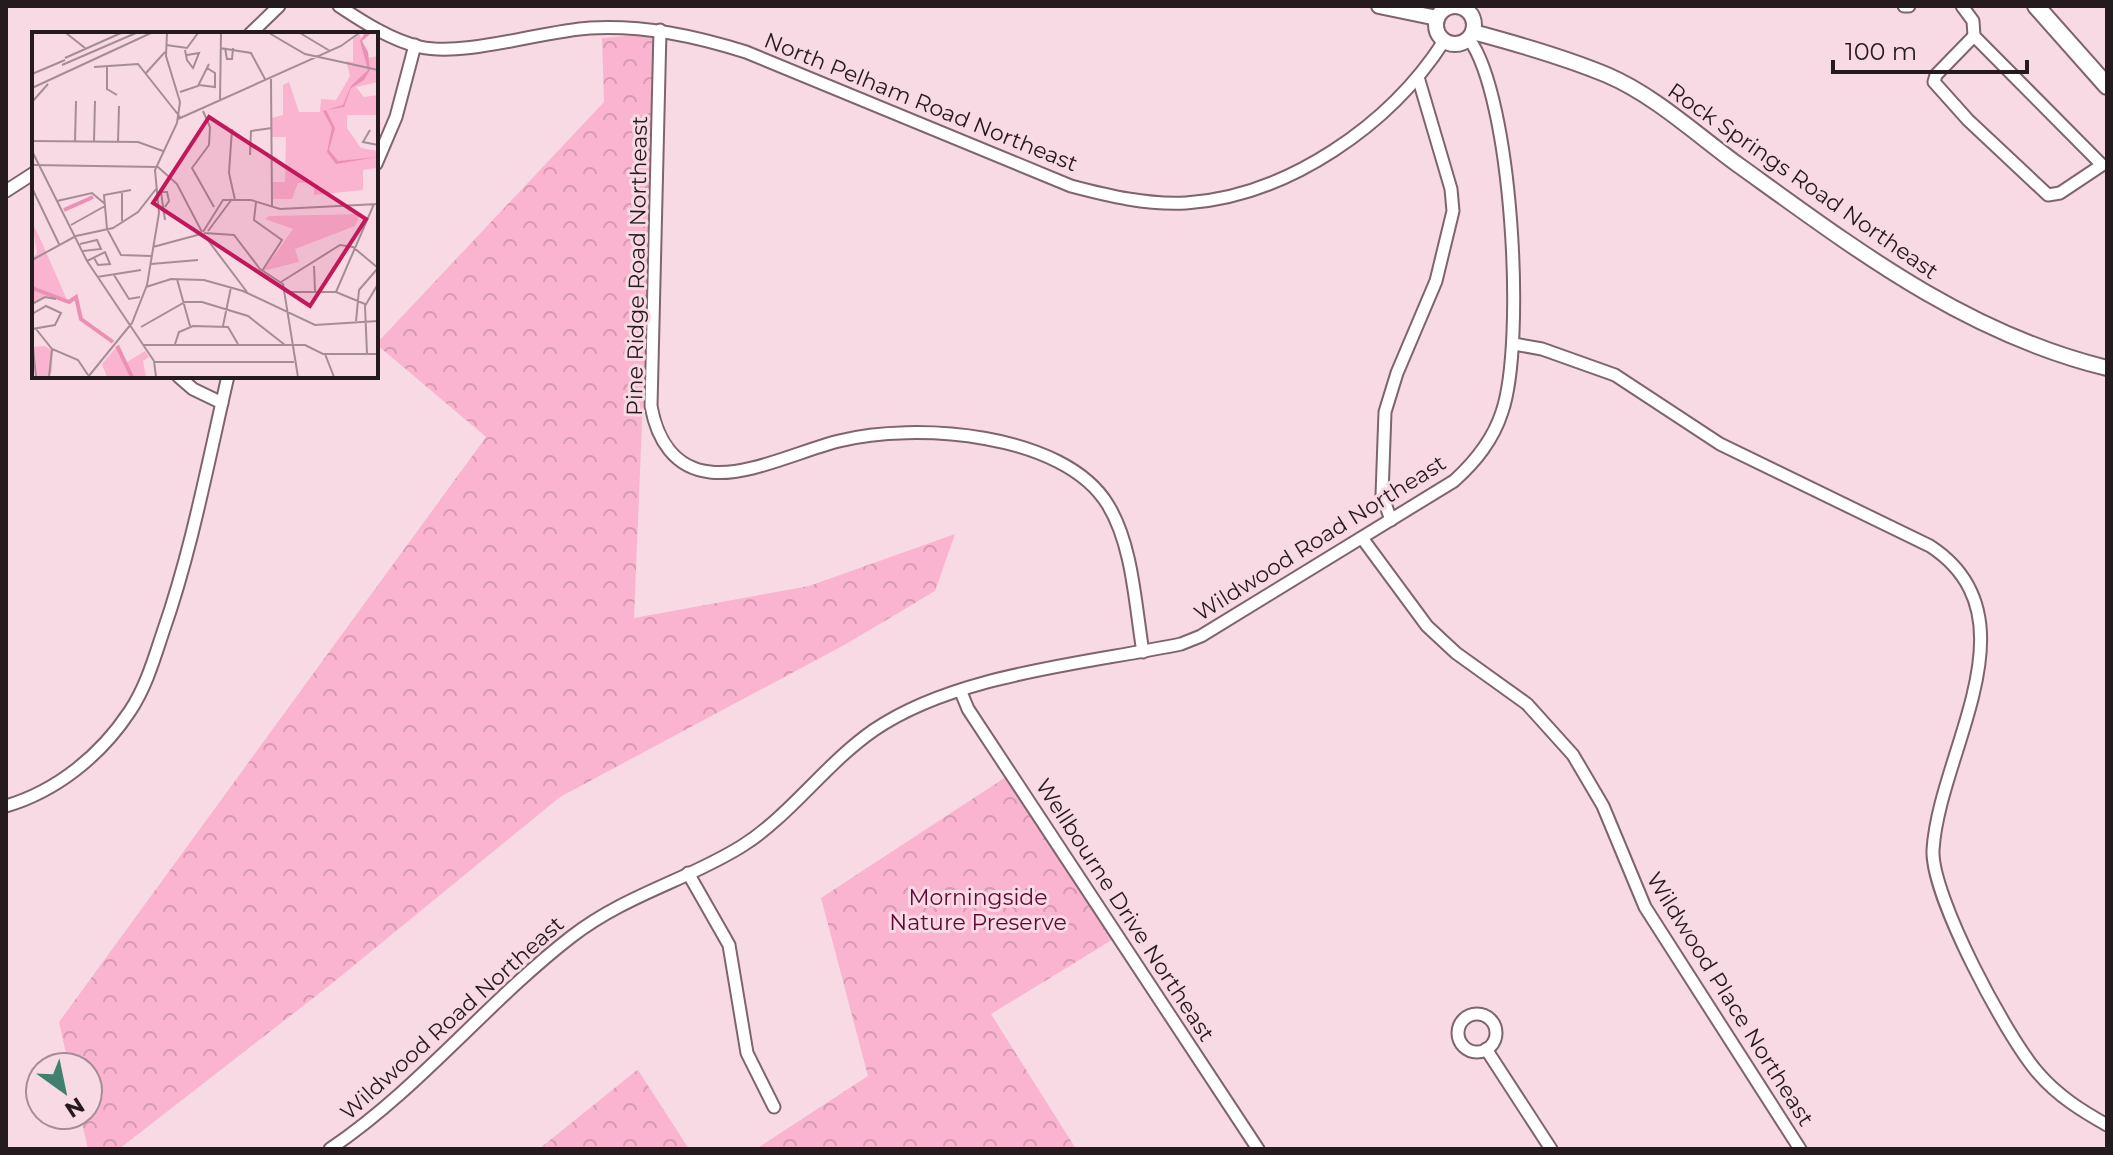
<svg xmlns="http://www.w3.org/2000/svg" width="2113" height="1155" font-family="Montserrat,sans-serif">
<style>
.forest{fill:url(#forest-crowns)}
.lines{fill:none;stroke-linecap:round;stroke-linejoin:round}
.minor-casing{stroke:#7e646d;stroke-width:15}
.tertiary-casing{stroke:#7e646d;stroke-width:18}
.secondary-casing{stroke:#7e646d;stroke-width:20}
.minor{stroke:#fff;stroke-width:11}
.tertiary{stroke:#fff;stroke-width:14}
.secondary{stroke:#fff;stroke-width:16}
.labels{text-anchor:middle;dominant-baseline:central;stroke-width:6;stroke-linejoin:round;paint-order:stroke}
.street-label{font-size:22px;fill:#251a1e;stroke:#f8dae4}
.park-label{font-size:22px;fill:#5e0937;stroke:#f8dae4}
.inset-river{fill:none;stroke:#ec8fb5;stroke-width:4}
.inset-road{fill:none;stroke:#a48d95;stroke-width:2}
.view{fill:#c2185b;fill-opacity:0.15;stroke:#c2185b;stroke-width:4}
.inset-edge{fill:none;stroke:#251a1e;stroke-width:4}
</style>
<defs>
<pattern id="forest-crowns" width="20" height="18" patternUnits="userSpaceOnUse" patternTransform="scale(2)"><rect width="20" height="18" fill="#fab4cf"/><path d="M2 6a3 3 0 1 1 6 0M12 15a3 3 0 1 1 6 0" fill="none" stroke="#d69ab1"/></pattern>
</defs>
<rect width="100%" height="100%" fill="#f8dae4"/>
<!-- forest -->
<g class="forest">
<path d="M658,33L634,618L809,586L955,534L935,591L846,644L560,797L330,985L119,1149H88L80,1115H88V1067H69L59,1022L486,437L376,344L604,102L602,38Z"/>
<path d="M1012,773L1120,935L991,1014L1076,1149H756L868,1076L821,898Z"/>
<path d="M638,1070L689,1149H539L637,1070Z"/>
</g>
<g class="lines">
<defs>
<g id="minor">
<path d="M339,6C363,22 391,40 420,47C465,57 542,31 590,28C644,25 695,36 746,52L1071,186C1109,196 1147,205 1186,203C1288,196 1390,125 1444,41"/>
<path d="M1904,6H1909"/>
<path d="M1962,6L1973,21L1974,36"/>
<path d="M1465,8L1467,6"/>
<path d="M660,30L651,406C657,439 674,468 710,472C747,477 802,450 839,441C914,422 1064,432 1108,505C1133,546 1135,605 1143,652"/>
<path d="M250,34L279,6"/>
<path d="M1974,36L2102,165L2060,193L2048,195L1968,120L1934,82L1936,75Z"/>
<path d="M376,164L396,117L415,45"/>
<path d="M6,191L34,173"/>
<path d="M1514,344L1542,349L1615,375L1720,444L1930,546C2039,617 1939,752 1933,850C1931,896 2007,1038 2039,1074C2058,1096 2082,1111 2107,1125"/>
<path d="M178,376L193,389L222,403"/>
<path d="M1391,520L1382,495L1385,412L1397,373L1436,281L1453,211L1451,189L1418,77"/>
<path d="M1362,538L1427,626L1456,653L1527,704L1573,755L1603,806L1645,907L1800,1149"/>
<path d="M961,692L968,709L1258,1149"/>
<path d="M6,806C57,791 101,755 130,711C146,687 154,659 163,632C192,549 208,462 228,376"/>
<path d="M688,873L729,945L747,1053L774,1107"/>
<circle cx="1477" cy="1033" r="19"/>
<path d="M1486,1049L1551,1149"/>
<path d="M330,1149C420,1088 486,1003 571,937C627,894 686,881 742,846C791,815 825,764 874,730C956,674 1084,664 1181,644L1201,636L1454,481C1476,461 1493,440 1502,412C1526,342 1512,97 1469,39"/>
</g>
<g id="tertiary">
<circle cx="1455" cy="25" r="19"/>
<path d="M1379,6L1437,18"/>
<path d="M1473,32C1518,44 1564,57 1607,75C1654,95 1696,134 1737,164C1854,248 1964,333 2107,368"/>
</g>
<path id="secondary" d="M2036,6L2107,86"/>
</defs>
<!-- minor casing -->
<use href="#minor" class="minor-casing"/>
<!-- tertiary casing -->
<use href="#tertiary" class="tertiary-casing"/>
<!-- secondary casing -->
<use href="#secondary" class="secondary-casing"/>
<!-- minor -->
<use href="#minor" class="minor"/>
<!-- tertiary -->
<use href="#tertiary" class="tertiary"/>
<!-- secondary -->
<use href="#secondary" class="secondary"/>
</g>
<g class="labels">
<!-- street labels -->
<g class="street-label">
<text transform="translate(921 102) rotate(22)">North Pelham Road Northeast</text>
<text transform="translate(1803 181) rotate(35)">Rock Springs Road Northeast</text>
<text transform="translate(637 266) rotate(-89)">Pine Ridge Road Northeast</text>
<text transform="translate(1320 538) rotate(-32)">Wildwood Road Northeast</text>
<text transform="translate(1125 910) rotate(57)">Wellbourne Drive Northeast</text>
<text transform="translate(1730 999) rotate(58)">Wildwood Place Northeast</text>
<text transform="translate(452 1018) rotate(-42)">Wildwood Road Northeast</text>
</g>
<!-- park labels -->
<g class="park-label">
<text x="978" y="897">Morningside<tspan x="978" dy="25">Nature Preserve</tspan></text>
</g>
</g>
<!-- overview -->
<g transform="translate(32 32)">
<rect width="346" height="346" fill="#f8dae4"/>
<path d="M0,190L11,213L35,268L13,264L0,273V227L5,221Z" fill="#fab4cf"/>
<path d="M327,1L336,26L346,24V50L324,55L332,65L346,63V83H315V96L329,116L346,119V136L331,138V158L282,163V151H266L260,167H240V150H253L254,105H240V86L251,83V53L257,50L267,80H288L289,67L304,68L318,44L314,29L321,30V6ZM328,182L323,194L263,217L267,230L231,239L261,197L233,187L237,184ZM87,312L95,330L113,319L117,325L111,329L114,345H75L70,332ZM13,314L21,319L20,339L17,345H4L0,315Z" fill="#fab4cf"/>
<path d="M333,1H339L330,9L336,20L338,38L332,48L319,56L312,75L294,78L303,96L297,118L306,129L346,125L304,132L295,120L300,96L291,79L311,73L319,54L336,38L328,9Z" fill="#ec8fb5"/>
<path class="inset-river" d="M32,178L61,165M0,256L37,270L44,265L49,287L81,310M85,314L100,345"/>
<path class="inset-road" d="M34,1L53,16M237,1L273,22L346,38M268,1L298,19M134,13L155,16L166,1M188,16L219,21L233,47M193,16L195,27H200L201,16M153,18L155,28L161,36L167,21L155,23M33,26L89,1M30,33L104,1M62,35L106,32L148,85M75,35V57L85,63M114,41L133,20M0,42L33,28M239,47L240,175M167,53L183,55V41L175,36M0,56L119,1M148,60L166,54L177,32M188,68L189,1M0,70L16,52M171,79L178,95L177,113L160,136L182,175M146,87L309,14L327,1M200,97L197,141L203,168M338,98L331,110L346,113M0,109L106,110L131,119M43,110L44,69M62,110L63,69M86,110L87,74M0,119L55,229L122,329L124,345M218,123L219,99L240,96M0,133L126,135L145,152L170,200M0,156L27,212M99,158L72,163L75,197L89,223L119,224M25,169L60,161L73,172M224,170L222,188L250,208L230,239M133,175L137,169L135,160H129L133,188M90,189V160M39,193L73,174M176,199L200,167M171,200L191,168H219L248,177L346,172M172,201L202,203L228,237L251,252L266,345M172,203L215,260M48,212L65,208L69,217L51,219M121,215L169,202M0,228L44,204L81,196L106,180L124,157M55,229L73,220L78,232L66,233L62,226M119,232L166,228M282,234L283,259M82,243L97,267L108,265M65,245L109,238M145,247L158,294M249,250L308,213L321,215L346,236M114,255L139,247L172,248L211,259L283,293L346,289M254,260H304L333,272M304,260L342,172M0,272L13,265L24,267M0,282L14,274L29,281L23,293L0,297M324,289L327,258L346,236M191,294L199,255M109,295L153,270H170L216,284L253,313M4,297L20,317L46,328L56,343M143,312L147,300L161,294L196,295L206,312M111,313H273L291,322H346M1,316L4,345M293,322L302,345M335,322L333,274L346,252M122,330H262M17,345L20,317M56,345L100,291L115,253L127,181L123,138L145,91L148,70L134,24L135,1"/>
<path class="view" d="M177,85L334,187L278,274L121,171Z"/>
<rect width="346" height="346" class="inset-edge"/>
</g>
<!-- border -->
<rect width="2113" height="1155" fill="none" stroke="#251a1e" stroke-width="16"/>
<!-- north arrow -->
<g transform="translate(64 1091) rotate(147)"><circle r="38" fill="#f8dae4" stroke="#a48d95" stroke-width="2"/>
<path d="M0-6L14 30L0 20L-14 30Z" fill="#40806f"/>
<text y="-12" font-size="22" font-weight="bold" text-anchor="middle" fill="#251a1e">N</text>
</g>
<!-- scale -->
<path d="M1833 60v12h194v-12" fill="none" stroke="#251a1e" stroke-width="4"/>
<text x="1845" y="60" font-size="24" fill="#251a1e" stroke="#f8dae4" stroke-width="6" paint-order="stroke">100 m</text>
</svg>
